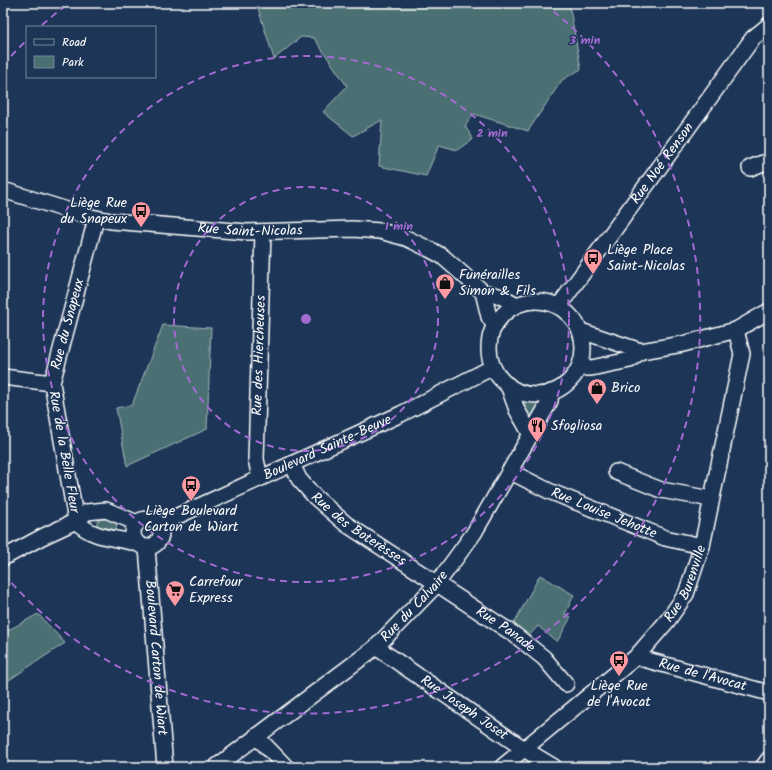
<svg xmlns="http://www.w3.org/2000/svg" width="772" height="770" font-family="Kalam,sans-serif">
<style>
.built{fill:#344560}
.green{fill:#4b7073;stroke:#a5b8b9}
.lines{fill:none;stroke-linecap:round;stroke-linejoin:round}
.minor-casing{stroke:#fff;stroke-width:18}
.minor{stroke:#1d3557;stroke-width:15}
.ring{fill:none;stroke:#a36bd2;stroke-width:2;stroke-dasharray:7 5}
.labels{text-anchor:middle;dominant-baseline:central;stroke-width:3;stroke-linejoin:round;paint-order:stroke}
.street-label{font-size:14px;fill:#fff;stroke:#1d3557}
.poi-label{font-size:14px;fill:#fff;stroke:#1d3557;text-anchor:start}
.centre{fill:#a36bd2;stroke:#1d3557;stroke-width:2}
.ring-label{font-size:12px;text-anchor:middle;font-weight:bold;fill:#a36bd2;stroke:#1d3557;stroke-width:3;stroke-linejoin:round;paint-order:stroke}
</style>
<rect width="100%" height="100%" fill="#1d3557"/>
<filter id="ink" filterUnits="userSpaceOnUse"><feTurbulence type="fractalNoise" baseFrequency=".025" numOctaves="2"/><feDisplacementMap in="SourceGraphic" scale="8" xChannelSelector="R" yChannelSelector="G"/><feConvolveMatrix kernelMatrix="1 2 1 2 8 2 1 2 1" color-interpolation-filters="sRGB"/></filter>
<g filter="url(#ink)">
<!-- built -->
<path class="built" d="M529,758L545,767H514L523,759Z"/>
<!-- green -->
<g class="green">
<path d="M258,3H569L581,69L562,80L528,131L474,114L465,126L473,139L457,150L439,145L426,176L379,166L382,120L353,136L323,112L347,86L314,38L301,37L274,59L257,5Z"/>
<path d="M163,325L211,328L207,429L127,466L116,408L132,405Z"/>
<path d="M524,399L540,402L532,418C527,416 523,406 522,401Z"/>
<path d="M101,519H111L117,523L116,531L112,532L97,527V521Z"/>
<path d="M540,575L574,595L565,614L571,617L557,642L538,626L529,636L513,625Z"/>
<path d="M38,614L65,643L3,684V633Z"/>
</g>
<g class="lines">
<defs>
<g id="minor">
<path d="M750,168L763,163H769"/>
<path id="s1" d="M3,190L86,216L111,221L247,232L353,229L380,231L406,238L429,249L442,256L483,292L502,297L517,305"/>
<path d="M483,292L489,317L495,326"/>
<circle cx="536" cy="348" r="47"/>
<path id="s2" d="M559,306L753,38L769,25"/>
<path d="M581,331L641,351"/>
<path d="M579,368H591L630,360L641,351L683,344L736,330L769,311"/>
<path d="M3,377L52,383"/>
<path d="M508,385L517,410L530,433"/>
<path id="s3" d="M292,464L299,479L315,497L346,524L515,635L544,658L566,684"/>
<path id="s4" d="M509,471L549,491L665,538L702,546"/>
<path d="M616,472L661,490L711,499"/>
<path id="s5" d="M260,478L256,459L263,232"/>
<circle cx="147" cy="533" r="14"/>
<path id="s6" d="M76,521L52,383L96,219"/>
<path d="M76,521C93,539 114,537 136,543"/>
<path id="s7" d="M160,526L171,519L401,414L493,367"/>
<path id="s8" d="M147,548L165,767"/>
<path d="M3,558L42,537L76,521L87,512L106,510L137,523"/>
<path id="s9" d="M376,647L524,749L554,767"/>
<path id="s10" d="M636,657L769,693"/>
<path d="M256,736L286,767"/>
<path id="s11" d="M216,767L376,647L436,585L474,533L550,401L551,392"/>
<path id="s12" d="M502,767L636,657L668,620L686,594L702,546L742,354L736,330"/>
<path d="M763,767L769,759"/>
</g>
</defs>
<!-- minor casing -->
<use href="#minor" class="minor-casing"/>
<!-- minor -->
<use href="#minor" class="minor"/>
</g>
</g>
<!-- distance rings -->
<g class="ring">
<circle cx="306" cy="319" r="132"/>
<circle cx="306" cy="319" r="263"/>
<path d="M3 65A395 395 0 0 1 27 40M42 25A395 395 0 0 1 68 4M544 4A395 395 0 1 1 3 573"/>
</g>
<!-- icons -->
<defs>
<symbol id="bus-pin" viewBox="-11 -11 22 30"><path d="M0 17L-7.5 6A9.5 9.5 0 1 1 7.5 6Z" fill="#ff9aa2" stroke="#1d3557"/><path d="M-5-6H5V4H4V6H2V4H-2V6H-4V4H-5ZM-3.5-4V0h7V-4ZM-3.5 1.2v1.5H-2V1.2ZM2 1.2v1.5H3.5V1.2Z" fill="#111"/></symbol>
<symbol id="shop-pin" viewBox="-11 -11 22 30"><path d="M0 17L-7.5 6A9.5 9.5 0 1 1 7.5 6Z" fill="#ff9aa2" stroke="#1d3557"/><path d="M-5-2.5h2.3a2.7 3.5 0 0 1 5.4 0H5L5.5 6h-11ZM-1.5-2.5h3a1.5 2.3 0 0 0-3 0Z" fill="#111"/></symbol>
<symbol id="restaurant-pin" viewBox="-11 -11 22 30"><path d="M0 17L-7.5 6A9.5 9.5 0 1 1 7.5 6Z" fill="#ff9aa2" stroke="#1d3557"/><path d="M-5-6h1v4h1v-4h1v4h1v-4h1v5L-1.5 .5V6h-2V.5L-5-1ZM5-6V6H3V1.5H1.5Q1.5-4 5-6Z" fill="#111"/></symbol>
<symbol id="supermarket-pin" viewBox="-11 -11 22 30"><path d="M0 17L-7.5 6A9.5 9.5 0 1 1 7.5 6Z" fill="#ff9aa2" stroke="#1d3557"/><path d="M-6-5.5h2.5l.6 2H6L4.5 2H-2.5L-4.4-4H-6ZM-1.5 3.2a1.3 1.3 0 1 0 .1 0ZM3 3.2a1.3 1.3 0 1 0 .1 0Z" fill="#111"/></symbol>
</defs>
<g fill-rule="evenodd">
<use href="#bus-pin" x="130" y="200" width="22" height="30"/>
<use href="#bus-pin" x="582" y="247" width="22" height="30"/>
<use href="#shop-pin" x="434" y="272" width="22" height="30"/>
<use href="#shop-pin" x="586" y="377" width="22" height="30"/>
<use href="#restaurant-pin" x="526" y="415" width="22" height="30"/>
<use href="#bus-pin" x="180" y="474" width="22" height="30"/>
<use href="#supermarket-pin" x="164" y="579" width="22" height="30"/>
<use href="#bus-pin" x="608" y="649" width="22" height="30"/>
</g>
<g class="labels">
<!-- street labels -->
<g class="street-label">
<text stroke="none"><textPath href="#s2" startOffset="176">Rue Noé Renson</textPath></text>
<text stroke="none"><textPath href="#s1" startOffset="252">Rue Saint-Nicolas</textPath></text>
<text stroke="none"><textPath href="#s6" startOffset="201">Rue du Snapeux</textPath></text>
<text stroke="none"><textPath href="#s5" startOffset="123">Rue des Hiercheuses</textPath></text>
<text stroke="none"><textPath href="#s7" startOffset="185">Boulevard Sainte-Beuve</textPath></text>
<text transform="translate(64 452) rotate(80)">Rue de la Belle Fleur</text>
<text stroke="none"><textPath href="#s4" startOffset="104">Rue Louise Jehotte</textPath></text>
<text stroke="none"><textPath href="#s3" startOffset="95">Rue des Boterèsses</textPath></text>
<text stroke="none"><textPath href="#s12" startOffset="263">Rue Burenville</textPath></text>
<text stroke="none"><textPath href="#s11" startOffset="256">Rue du Calvaire</textPath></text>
<text stroke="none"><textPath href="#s3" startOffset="273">Rue Panade</textPath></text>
<text stroke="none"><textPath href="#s8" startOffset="110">Boulevard Carton de Wiart</textPath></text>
<text stroke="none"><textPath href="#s10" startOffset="69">Rue de l'Avocat</textPath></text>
<text stroke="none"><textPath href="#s9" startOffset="107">Rue Joseph Joset</textPath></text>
</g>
<!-- poi labels -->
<g class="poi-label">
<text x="127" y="203" text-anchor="end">Liège Rue<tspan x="127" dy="16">du Snapeux</tspan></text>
<text x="607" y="250">Liège Place<tspan x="607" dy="16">Saint-Nicolas</tspan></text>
<text x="459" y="275">Funérailles<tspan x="459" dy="16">Simon &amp; Fils</tspan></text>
<text x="611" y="388">Brico</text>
<text x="551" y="426">Sfogliosa</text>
<text x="191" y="511" text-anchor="middle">Liège Boulevard<tspan x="191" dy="16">Carton de Wiart</tspan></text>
<text x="189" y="582">Carrefour<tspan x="189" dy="16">Express</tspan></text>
<text x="619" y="686" text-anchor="middle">Liège Rue<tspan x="619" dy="16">de l'Avocat</tspan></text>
</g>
</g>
<circle cx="306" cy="319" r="6" class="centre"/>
<g class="ring-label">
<text x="585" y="44">3 min</text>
<text x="492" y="137">2 min</text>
<text x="399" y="230">1 min</text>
</g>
<!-- margin -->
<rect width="772" height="770" fill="none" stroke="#1d3557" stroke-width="16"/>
<rect x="8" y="8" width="756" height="754" fill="none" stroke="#fff" stroke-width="1.5" filter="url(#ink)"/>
<!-- legend -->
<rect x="26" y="26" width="130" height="52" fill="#1d3557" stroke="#77869a"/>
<rect x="34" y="39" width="20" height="6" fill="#1d3557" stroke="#77869a"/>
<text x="62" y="46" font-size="12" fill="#ffffff">Road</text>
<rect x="34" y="56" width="20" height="12" fill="#4b7073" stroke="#77869a"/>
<text x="62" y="66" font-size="12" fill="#ffffff">Park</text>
</svg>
